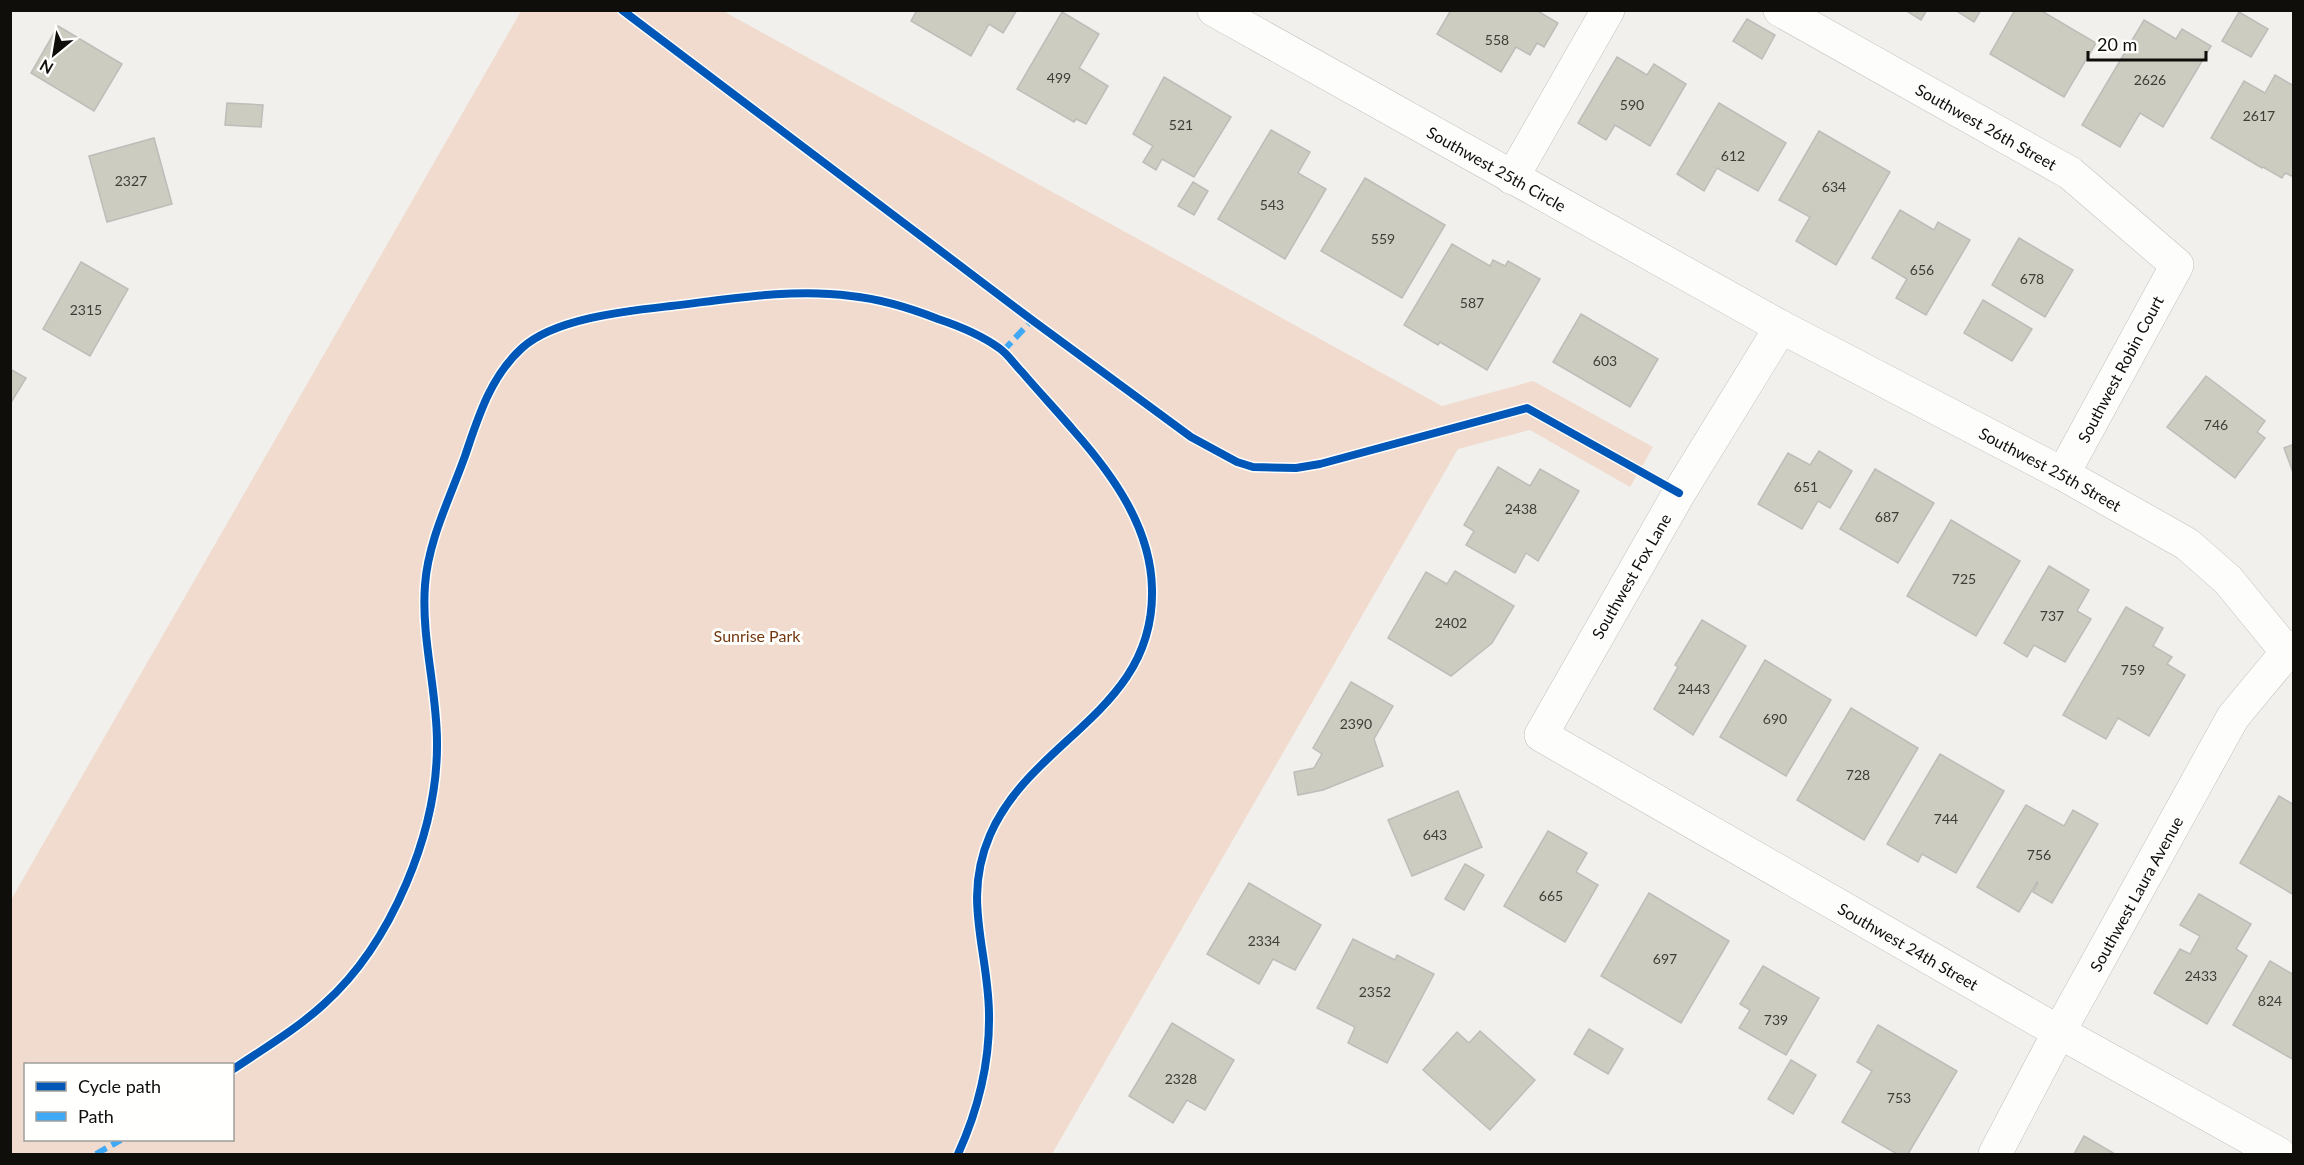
<svg xmlns="http://www.w3.org/2000/svg" width="2304" height="1165" font-family="Lato,sans-serif">
<style>
.green{fill:#f0dbce;fill-rule:evenodd}
.building{fill:#ccccc1;stroke:#bdbdb9;stroke-width:1.5}
.lines{fill:none;stroke-linecap:round;stroke-linejoin:round}
.minor-casing{stroke:#c2c1be;stroke-width:34}
.minor{stroke:#fdfdfc;stroke-width:33}
.quiet{stroke:#3fa9f5;stroke-width:6;stroke-dasharray:12 6;stroke-linecap:butt}
.cycleway-casing{stroke:#fffffd;stroke-width:11}
.cycleway{stroke:#0057b8;stroke-width:8}
.labels{text-anchor:middle;dominant-baseline:central;stroke-width:6;stroke-linejoin:round;paint-order:stroke}
.number-label{font-size:14px;fill:#3e3e38}
.street-label{font-size:16px;fill:#0f0e0b;stroke:#fffffd}
.park-label{font-size:16px;fill:#74370e;stroke:#fffffd}
</style>
<rect width="100%" height="100%" fill="#f1f0ec"/>
<!-- green -->
<path class="green" d="M521,11H723L1442,406L1533,381L1653,447L1630,487L1530,430L1458,449L1052,1154H11V900ZM26,1064H232V1140H26Z"/>
<!-- building -->
<g class="building">
<path d="M917,10H1017L1003,33L989,24L971,56L911,21Z"/>
<path d="M1451,10H1536L1558,23L1544,47L1537,43L1530,55L1516,47L1501,72L1437,34Z"/>
<path d="M1905,10H1927L1921,20Z"/>
<path d="M1955,10H1981L1974,22Z"/>
<path d="M2015,10H2040L2096,43L2064,97L1990,54Z"/>
<path d="M1062,12L1099,34L1079,68L1108,86L1086,124L1076,119L1074,122L1017,89Z"/>
<path d="M2239,12L2268,29L2251,57L2222,41Z"/>
<path d="M1747,19L1775,35L1762,59L1733,41Z"/>
<path d="M2144,20L2176,39L2182,29L2211,46L2163,127L2140,113L2120,147L2082,125Z"/>
<path d="M58,26L122,64L94,111L31,73Z"/>
<path d="M1617,57L1647,75L1654,64L1686,84L1650,146L1615,125L1606,140L1578,123Z"/>
<path d="M2275,75L2294,86V177L2285,173L2282,178L2263,167L2262,168L2211,138L2244,81L2265,93Z"/>
<path d="M1164,77L1231,117L1194,177L1162,159L1156,170L1143,162L1153,146L1133,134Z"/>
<path d="M227,103L263,105L261,127L225,125Z"/>
<path d="M1719,103L1786,143L1758,191L1717,168L1704,191L1677,174Z"/>
<path d="M1271,130L1310,152L1298,173L1326,189L1285,259L1218,219Z"/>
<path d="M1819,131L1890,172L1836,265L1796,241L1810,217L1779,200Z"/>
<path d="M154,138L172,204L107,222L89,156Z"/>
<path d="M1365,178L1445,225L1402,298L1321,251Z"/>
<path d="M1193,182L1208,191L1194,215L1178,206Z"/>
<path d="M1900,210L1934,230L1938,222L1970,240L1926,315L1896,298L1907,279L1872,258Z"/>
<path d="M2019,238L2073,270L2045,317L1992,285Z"/>
<path d="M1452,244L1490,266L1493,260L1505,266L1508,261L1540,279L1487,370L1440,342L1438,345L1404,325Z"/>
<path d="M81,262L128,289L90,356L43,329Z"/>
<path d="M1983,300L2032,329L2012,361L1964,333Z"/>
<path d="M1581,314L1658,359L1630,407L1553,362Z"/>
<path d="M10,369L26,378L10,404Z"/>
<path d="M2206,376L2265,421L2257,432L2265,438L2235,478L2167,427Z"/>
<path d="M2294,444V475L2284,448Z"/>
<path d="M1819,451L1852,471L1830,508L1818,501L1802,529L1758,504L1788,453L1810,465Z"/>
<path d="M1498,467L1530,486L1540,469L1579,491L1538,561L1526,553L1515,573L1466,545L1474,531L1464,525Z"/>
<path d="M1875,469L1934,503L1898,563L1840,529Z"/>
<path d="M1951,520L2020,561L1976,636L1907,596Z"/>
<path d="M2049,566L2089,590L2077,611L2091,619L2065,662L2034,645L2027,657L2004,643Z"/>
<path d="M1455,571L1514,606L1492,643L1451,676L1388,638L1426,572L1447,584Z"/>
<path d="M2126,607L2163,628L2153,646L2172,657L2167,664L2185,675L2149,736L2118,718L2106,739L2063,715Z"/>
<path d="M1702,620L1746,646L1693,735L1654,709L1678,667L1675,665Z"/>
<path d="M1765,660L1831,700L1786,776L1720,737Z"/>
<path d="M1351,682L1393,706L1374,739L1383,766L1323,790L1298,795L1294,772L1314,768L1322,754L1313,748Z"/>
<path d="M1851,708L1918,748L1864,840L1797,800Z"/>
<path d="M1940,754L2004,791L1956,873L1922,854L1918,862L1887,844Z"/>
<path d="M1458,791L1482,847L1412,876L1388,820Z"/>
<path d="M2279,796L2294,805V895L2240,863Z"/>
<path d="M2026,805L2064,826L2073,810L2098,824L2052,903L2033,892L2038,883L2037,882L2019,912L1977,887Z"/>
<path d="M1548,831L1587,853L1576,872L1598,885L1565,942L1504,906Z"/>
<path d="M1465,864L1484,875L1464,910L1445,899Z"/>
<path d="M1249,883L1321,925L1295,970L1273,959L1259,984L1207,954Z"/>
<path d="M1649,893L1729,941L1681,1023L1601,976Z"/>
<path d="M2199,894L2251,924L2236,949L2247,956L2207,1024L2154,993L2180,949L2190,954L2200,936L2180,925Z"/>
<path d="M1353,939L1395,960L1397,955L1434,974L1387,1063L1348,1043L1355,1027L1317,1008Z"/>
<path d="M2270,961L2294,975V1060L2233,1025Z"/>
<path d="M1763,966L1819,998L1786,1055L1739,1028L1750,1010L1740,1004Z"/>
<path d="M1172,1023L1234,1060L1205,1110L1187,1100L1173,1123L1129,1096Z"/>
<path d="M1878,1025L1957,1071L1908,1154H1897L1842,1122L1872,1071L1857,1062Z"/>
<path d="M1589,1029L1623,1049L1608,1074L1574,1054Z"/>
<path d="M1480,1031L1535,1080L1490,1130L1423,1070L1457,1032L1469,1043Z"/>
<path d="M1791,1060L1816,1075L1793,1114L1768,1099Z"/>
<path d="M2084,1136L2115,1154H2074Z"/>
</g>
<g class="lines">
<defs>
<g id="minor">
<path id="s1" d="M1214,10L1781,327L2063,474L2187,544L2228,580L2287,652"/>
<path id="s2" d="M1780,10L2070,173L2177,265L2063,474"/>
<path d="M1512,178L1608,10"/>
<path id="s3" d="M1781,327L1679,493L1541,735L2059,1032L2279,1154"/>
<path id="s4" d="M1995,1154L2059,1032L2233,717L2287,652L2294,647"/>
</g>
</defs>
<!-- minor casing -->
<use href="#minor" class="minor-casing"/>
<!-- minor -->
<use href="#minor" class="minor"/>
<!-- quiet -->
<g class="quiet">
<path d="M1003,351L1032,320"/>
<path d="M96,1154L121,1140"/>
</g>
<defs>
<g id="cycleway">
<path d="M622,10L1032,320L1191,437L1237,462L1253,467L1296,468L1320,464L1527,408L1679,493"/>
<path d="M232,1070C263,1049 297,1029 324,1004C391,944 438,832 437,742C437,690 421,638 425,585C428,541 450,498 465,456C478,418 490,377 522,348C555,318 627,311 671,306C730,299 792,288 851,296C881,299 910,308 938,319C959,326 981,335 999,348C1008,354 1014,364 1022,372C1039,392 1057,411 1074,431C1113,475 1151,528 1152,589C1155,711 1032,738 990,835C962,900 988,948 989,1013C990,1061 978,1110 958,1154"/>
</g>
</defs>
<!-- cycleway casing -->
<use href="#cycleway" class="cycleway-casing"/>
<!-- cycleway -->
<use href="#cycleway" class="cycleway"/>
</g>
<g class="labels">
<!-- number labels -->
<g class="number-label">
<text x="1497" y="39">558</text>
<text x="1059" y="77">499</text>
<text x="2150" y="79">2626</text>
<text x="1632" y="104">590</text>
<text x="2259" y="115">2617</text>
<text x="1181" y="124">521</text>
<text x="1733" y="155">612</text>
<text x="131" y="180">2327</text>
<text x="1834" y="186">634</text>
<text x="1272" y="204">543</text>
<text x="1383" y="238">559</text>
<text x="1922" y="269">656</text>
<text x="2032" y="278">678</text>
<text x="1472" y="302">587</text>
<text x="86" y="309">2315</text>
<text x="1605" y="360">603</text>
<text x="2216" y="424">746</text>
<text x="1806" y="486">651</text>
<text x="1521" y="508">2438</text>
<text x="1887" y="516">687</text>
<text x="1964" y="578">725</text>
<text x="2052" y="615">737</text>
<text x="1451" y="622">2402</text>
<text x="2133" y="669">759</text>
<text x="1694" y="688">2443</text>
<text x="1775" y="718">690</text>
<text x="1356" y="723">2390</text>
<text x="1858" y="774">728</text>
<text x="1946" y="818">744</text>
<text x="1435" y="834">643</text>
<text x="2039" y="854">756</text>
<text x="1551" y="895">665</text>
<text x="1264" y="940">2334</text>
<text x="1665" y="958">697</text>
<text x="2201" y="975">2433</text>
<text x="1375" y="991">2352</text>
<text x="2270" y="1000">824</text>
<text x="1776" y="1019">739</text>
<text x="1181" y="1078">2328</text>
<text x="1899" y="1097">753</text>
</g>
<!-- street labels -->
<g class="street-label">
<text stroke="none"><textPath href="#s2" startOffset="237">Southwest 26th Street</textPath></text>
<text stroke="none"><textPath href="#s1" startOffset="324">Southwest 25th Circle</textPath></text>
<text transform="translate(2120 369) rotate(-62)">Southwest Robin Court</text>
<text stroke="none"><textPath href="#s1" startOffset="954">Southwest 25th Street</textPath></text>
<text transform="translate(1631 576) rotate(-60)">Southwest Fox Lane</text>
<text stroke="none"><textPath href="#s4" startOffset="296">Southwest Laura Avenue</textPath></text>
<text stroke="none"><textPath href="#s3" startOffset="897">Southwest 24th Street</textPath></text>
</g>
<!-- park labels -->
<g class="park-label">
<text x="757" y="635">Sunrise Park</text>
</g>
</g>
<!-- border -->
<rect width="2304" height="1165" fill="none" stroke="#0f0e0b" stroke-width="24"/>
<!-- legend -->
<rect x="24" y="1063" width="210" height="78" fill="#fffffd" stroke="#9f9f9c" stroke-width="1.5"/>
<rect x="36" y="1082" width="30" height="9" fill="#0057b8" stroke="#9f9f9c" stroke-width="1.5"/>
<text x="78" y="1093" font-size="18" fill="#0f0e0b">Cycle path</text>
<rect x="36" y="1112" width="30" height="9" fill="#3fa9f5" stroke="#9f9f9c" stroke-width="1.5"/>
<text x="78" y="1123" font-size="18" fill="#0f0e0b">Path</text>
<!-- north arrow -->
<g transform="translate(54 54) rotate(210)" stroke="#fffffd" stroke-width="4.5" paint-order="stroke">
<path d="M0-4.5L10 22L0 15L-10 22Z" fill="#0f0e0b"/>
<text y="-9" font-size="16" font-weight="bold" text-anchor="middle" fill="#0f0e0b">N</text>
</g>
<!-- scale -->
<path d="M2088 51v9h118v-9" fill="none" stroke="#0f0e0b" stroke-width="3"/>
<text x="2097" y="51" font-size="18" fill="#0f0e0b" stroke="#fffffd" stroke-width="4.5" paint-order="stroke">20 m</text>
</svg>
